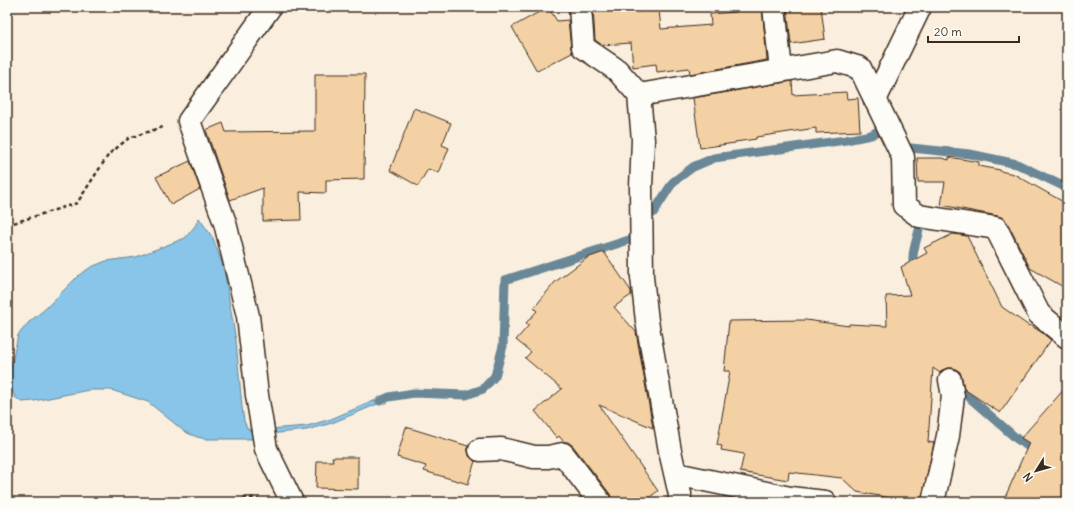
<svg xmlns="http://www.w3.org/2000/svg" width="1074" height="509" font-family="Delius,sans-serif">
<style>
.water{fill:#88c5e8;stroke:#698797}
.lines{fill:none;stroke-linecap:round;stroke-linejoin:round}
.stream{stroke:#698797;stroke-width:9}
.building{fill:#f4d1a4;stroke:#3b2a1e}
.minor-casing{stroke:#3b2a1e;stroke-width:25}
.path{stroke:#3b2a1e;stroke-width:2.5;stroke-dasharray:4 3;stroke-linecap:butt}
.minor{stroke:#fdfcf7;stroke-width:22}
</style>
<rect width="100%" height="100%" fill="#faefde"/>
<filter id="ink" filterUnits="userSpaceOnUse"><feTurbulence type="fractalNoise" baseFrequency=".025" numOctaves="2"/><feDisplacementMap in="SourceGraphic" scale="8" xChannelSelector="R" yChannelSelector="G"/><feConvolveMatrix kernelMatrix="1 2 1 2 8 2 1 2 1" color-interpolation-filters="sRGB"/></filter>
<g filter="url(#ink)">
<!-- water -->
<g class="water">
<path d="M199,218L213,238L224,269L236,341L242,407L244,421L247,428L252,431L253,439H206L197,437L185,432L148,402L111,390H89L34,401L22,402L16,398L11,390L9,376L18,335L29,322L45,309L79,275L91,267L106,261L136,257L185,238L195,226Z"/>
<path d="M390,394L392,398L332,423L307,430L269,434V429L307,426L331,419Z"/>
</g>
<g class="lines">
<!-- stream -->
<g class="stream">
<path d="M911,148L970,154L1017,164L1067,188"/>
<path d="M653,213L673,182L693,167L714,158L846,140L871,135L878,131"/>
<path d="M915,271C909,257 917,241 920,226"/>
<path d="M953,358L963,386L970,398L1017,439L1038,453"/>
<path d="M380,401L389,397L414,393L466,395L483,389L495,376L503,346L505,280L632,239"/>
</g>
</g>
<!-- building -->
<g class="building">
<path d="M548,7L557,21L568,20L571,48L572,53L537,71L512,27Z"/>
<path d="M593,7H637V12L659,10L661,29L711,25L710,14L736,12V7H762L767,60L690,74L689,68L657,72L656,64L633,67L631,43L602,45L595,40Z"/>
<path d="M787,7H821L825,39L791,44Z"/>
<path d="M315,74H365L364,179L326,180V193L300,192L301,220L263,221V188L230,200L206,130L223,123L226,132L315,131Z"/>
<path d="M792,81L793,95L846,92L847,99L858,98L860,131L816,133V128L756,137V139L735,142V143L700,148L693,98Z"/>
<path d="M414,108L451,123L442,145L449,148L439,173L428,169L418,186L390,170Z"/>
<path d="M949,157L979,162V166L1000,170V171L1014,174L1067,204V289L1030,268L1007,222L1003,218L998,216L941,205L945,182H918L917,158H942L949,160Z"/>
<path d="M190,161L200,189L171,205L156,177Z"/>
<path d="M953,234L967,236L1002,307L1029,326L1030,325L1041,332L1051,340L1000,413L964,389L962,378L960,372L954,368H947L942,370L940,373L933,368L928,442L934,443L921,502H914L857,492L842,478L789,472L788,480L740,472L744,454L721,450L722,446L717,445L730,371H724L729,321L806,320L849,326V324L887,326L886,296L910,295L901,267L927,253L924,248Z"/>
<path d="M604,252L631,291V295L614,307L636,332L653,428L599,405L658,491L643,502H612L610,494L573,446L568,442H564L559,436L557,438L535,411L562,389L525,358L531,352L516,340L529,325L526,323L537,311L534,308L555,282L587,258Z"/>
<path d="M1067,386V490L1062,502H1003L1029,443L1021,438Z"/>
<path d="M406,427L468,446V451L469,456L475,461L468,484L424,471L426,466L397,457Z"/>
<path d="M332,457H358V489L316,488L317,461H333Z"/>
</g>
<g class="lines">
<defs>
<g id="minor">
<path d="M270,7L189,121L225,223L248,316L257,395L266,449L292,502"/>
<path d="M580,7L583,47L617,70L639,95L643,140L641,187L642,277L647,321L670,451L678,486L680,494L679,502"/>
<path d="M774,7L781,70"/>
<path d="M639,95L837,61L860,68L903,157L904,205L919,216L996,228L1039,314L1067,337"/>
<path d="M875,100L920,7"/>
<path d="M480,450L501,449L534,457H548L563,454L600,502"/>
<path d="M676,474L790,498L825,502"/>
<path d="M933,502L948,436L953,396L950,380"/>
</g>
</defs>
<!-- minor casing -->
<use href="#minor" class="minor-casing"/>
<!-- path -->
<g class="path">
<path d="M7,225L77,203L109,154L129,138L163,127"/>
<path d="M243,498H257L259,499"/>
</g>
<!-- minor -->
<use href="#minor" class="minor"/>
</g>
</g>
<!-- margin -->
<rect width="1074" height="509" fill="none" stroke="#fdfcf7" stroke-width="24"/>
<rect x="12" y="12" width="1050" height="485" fill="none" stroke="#3b2a1e" stroke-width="1.5" filter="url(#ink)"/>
<!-- north arrow -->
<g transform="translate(1036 471) rotate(233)" stroke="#fdfcf7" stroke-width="3" paint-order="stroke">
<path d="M0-3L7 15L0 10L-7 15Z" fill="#3b2a1e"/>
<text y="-6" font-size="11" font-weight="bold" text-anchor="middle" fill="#3b2a1e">N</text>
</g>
<!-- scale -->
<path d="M928 36v6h91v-6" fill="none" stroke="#3b2a1e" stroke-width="2"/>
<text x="934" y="36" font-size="12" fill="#3b2a1e" stroke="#fdfcf7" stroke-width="3" paint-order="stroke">20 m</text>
</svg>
